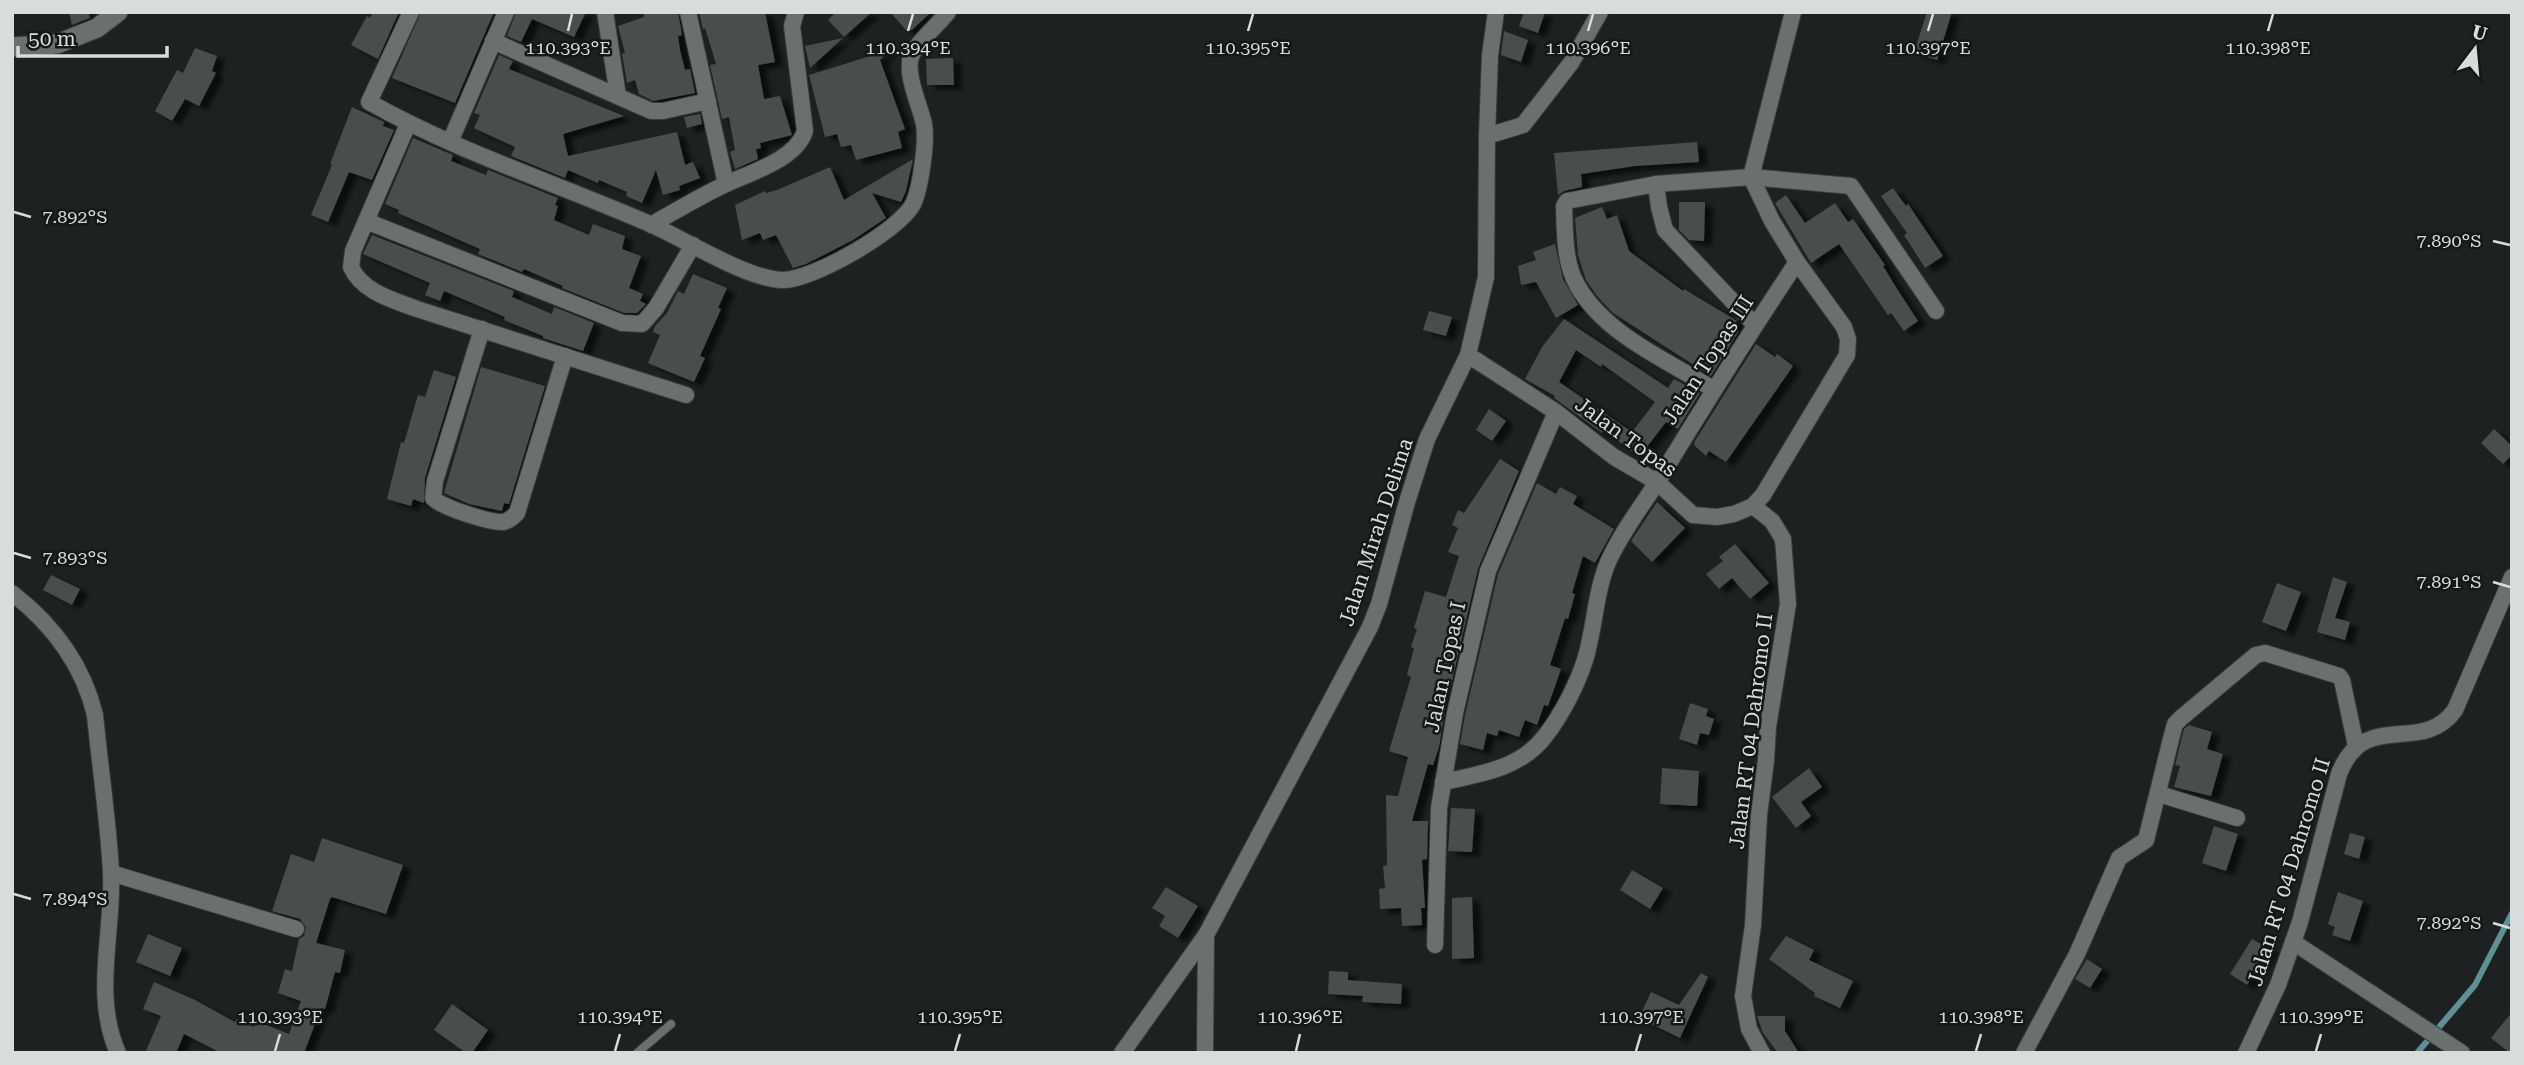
<svg xmlns="http://www.w3.org/2000/svg" width="2524" height="1065" font-family="'Roboto Serif',serif">
<style>
.lines{fill:none;stroke-linecap:round;stroke-linejoin:round}
.stream{stroke:#5d9196;stroke-width:6}
.building{fill:#494d4e;fill-rule:evenodd;filter:url(#shadow)}
.service-casing{stroke:#393d3d;stroke-width:10}
.minor-casing{stroke:#393d3d;stroke-width:18}
.tertiary-casing{stroke:#393d3d;stroke-width:21}
.service{stroke:#6a6f70;stroke-width:8}
.minor{stroke:#6a6f70;stroke-width:16}
.tertiary{stroke:#6a6f70;stroke-width:19}
.ticks{fill:none;stroke:#d9dcdc;stroke-width:2.5}
.labels{text-anchor:middle;dominant-baseline:central;stroke-width:5;stroke-linejoin:round;paint-order:stroke}
.street-label{font-size:21px;fill:#d9dcdc;stroke:#141818}
.ticks-label{font-size:18px;text-anchor:middle;fill:#d9dcdc;stroke:#141818;stroke-width:5;stroke-linejoin:round;paint-order:stroke}
</style>
<defs>
<filter id="shadow"><feDropShadow dx="8" dy="4.5" stdDeviation="2" flood-color="#0009"/></filter>
</defs>
<rect width="100%" height="100%" fill="#1d2122"/>
<g class="lines">
<!-- stream -->
<path class="stream" d="M2417,1053L2475,985L2512,913"/>
</g>
<!-- building -->
<g class="building">
<path d="M69,12H88L90,18L72,25Z"/>
<path d="M373,12H399L378,59L351,45L367,16L370,18Z"/>
<path d="M421,12H494L455,103L392,78Z"/>
<path d="M516,12H586L574,37L532,19L521,42L507,36Z"/>
<path d="M643,12H678L682,35L678,36L680,50L685,70L690,69L695,93L653,101L639,94L635,80L627,83L622,54L625,53L618,26L644,17Z"/>
<path d="M699,12H745V14L765,12L775,62L758,65L764,99L780,96L792,135L760,143L761,148L756,149L758,159L735,169L730,152L735,150L729,117L722,119L710,65L716,64L705,28L703,29Z"/>
<path d="M836,12H872L844,37L828,20Z"/>
<path d="M890,12H931L912,30H906Z"/>
<path d="M1524,12H1545L1538,33L1519,26Z"/>
<path d="M1927,12H1952L1937,60L1914,53Z"/>
<path d="M1504,31L1528,40L1521,62L1501,55Z"/>
<path d="M843,38L810,68L805,46Z"/>
<path d="M195,48L217,56L212,71L216,73L199,106L185,99L172,121L155,111L177,70L183,73Z"/>
<path d="M890,50L880,60L905,129L898,132L902,148L856,160L851,145L841,147L837,134L825,137L809,75Z"/>
<path d="M499,55L513,61L509,69L624,116L563,134L568,156L677,132L685,165L693,162L700,178L679,186L680,190L663,195L656,170L642,203L626,196L627,192L599,180L598,183L568,170L565,178L511,156L515,147L474,128L480,115L474,113Z"/>
<path d="M953,58L954,85H927L926,59Z"/>
<path d="M352,107L384,122L383,126L394,130L372,180L349,172L328,222L311,215L332,165L330,164Z"/>
<path d="M700,114L702,124L687,128L684,117Z"/>
<path d="M413,138L453,155L451,161L486,175L488,170L558,198L555,205L558,206L554,220L589,235L593,224L625,236L622,249L641,256L629,288L643,294L640,301L646,304L637,313H624L562,288L563,286L524,269L522,272L478,254L480,249L398,213L399,210L385,204Z"/>
<path d="M1697,142L1699,162L1635,166L1581,174L1582,187L1564,191L1558,195L1554,153Z"/>
<path d="M913,159L906,191L901,202L872,193L886,218L853,240L806,264L793,268L776,235L763,240L760,233L742,240L735,205L765,191L766,193L777,190L830,167L844,200Z"/>
<path d="M1893,188L1906,206L1908,204L1943,256L1925,268L1904,235L1907,233L1881,196Z"/>
<path d="M1786,195L1805,223L1835,203L1848,222L1853,219L1885,265L1883,266L1894,284L1918,321L1904,331L1891,313L1888,315L1839,244L1811,263L1775,203Z"/>
<path d="M1679,202H1705L1704,241L1689,240L1679,230Z"/>
<path d="M1602,207L1607,219L1617,215L1629,251L1683,291L1684,289L1737,321L1733,326L1739,331L1711,376L1613,313L1597,296L1586,280L1578,255L1575,218Z"/>
<path d="M372,235L514,291L512,297L552,314L554,307L594,323L583,351L543,338V336L504,320L505,317L444,291L440,301L425,295L430,283L363,254Z"/>
<path d="M1555,244L1563,279L1578,305L1556,318L1536,282L1521,285L1518,266L1536,260L1533,252Z"/>
<path d="M693,274L727,288L718,308L721,309L700,356L705,358L694,382L648,363L660,335L653,332L655,326L667,313L678,291L684,294Z"/>
<path d="M1429,311L1452,317L1446,336L1423,330Z"/>
<path d="M1564,319L1668,388L1674,379L1700,393L1678,429L1666,422L1639,457L1604,430L1602,433L1580,417L1554,398L1555,396L1525,379L1542,347ZM1576,350L1601,367L1602,364L1655,402L1632,432L1559,382Z"/>
<path d="M1756,344L1775,357L1777,354L1793,366L1726,462L1709,451L1706,456L1694,445L1695,441Z"/>
<path d="M481,367L545,386L509,504L504,503L502,511L469,504L444,493Z"/>
<path d="M434,370L456,377L425,478L424,503L413,499L411,506L387,499L401,442L404,443L418,395L425,397Z"/>
<path d="M1489,409L1506,421L1492,441L1476,430Z"/>
<path d="M2494,429L2512,446V455L2503,464L2481,443Z"/>
<path d="M1500,459L1519,471L1478,569L1445,711L1439,747L1433,765L1428,764L1412,821H1428L1427,859L1422,860L1425,908H1421L1422,925L1402,926L1401,908L1380,909L1379,889L1385,888L1383,866L1387,865L1386,795L1398,796L1408,757L1389,751L1411,677L1407,675L1414,648L1411,647L1417,629L1414,628L1425,591L1446,597L1459,556L1448,552L1458,528L1452,525L1458,510L1464,513Z"/>
<path d="M1537,483L1556,494L1560,487L1577,496L1573,504L1614,529L1595,563L1583,556L1572,593L1575,594L1568,619L1565,618L1550,665L1561,669L1548,706L1544,705L1537,725L1525,720L1519,737L1499,730L1497,736L1487,733L1483,750L1460,744L1465,715L1498,574Z"/>
<path d="M1657,502L1685,528L1652,562L1631,541Z"/>
<path d="M1735,544L1769,583L1750,599L1732,578L1719,589L1706,574L1723,561L1719,557Z"/>
<path d="M51,575L80,589L72,605L43,590Z"/>
<path d="M2333,577L2347,582L2335,618L2350,622L2345,640L2317,632Z"/>
<path d="M2277,583L2301,592L2286,631L2262,622Z"/>
<path d="M1690,703L1708,709L1706,716L1714,719L1709,735L1700,733L1697,745L1679,739Z"/>
<path d="M2189,725L2212,732L2207,749L2223,754L2211,796L2174,787L2180,766L2175,765L2184,729Z"/>
<path d="M1662,768L1699,771L1697,806L1660,804Z"/>
<path d="M1809,768L1822,787L1801,802L1811,816L1796,828L1772,797Z"/>
<path d="M1451,808L1475,809L1472,852L1448,851Z"/>
<path d="M2214,826L2238,834L2226,871L2202,863Z"/>
<path d="M2350,833L2365,837L2359,859L2344,854Z"/>
<path d="M322,838L403,865L386,914L332,897L330,899L316,943L345,950L340,973L335,972L325,1009L321,1008L304,1053H221L184,1034L176,1053H145L161,1016L143,1009L154,982L195,1000L235,1022L237,1019L254,1027L256,1021L289,1034L301,1001L278,993L285,969L292,971L299,939L304,936L306,927L300,919L272,911L291,854L314,862Z"/>
<path d="M1632,870L1663,888L1650,909L1620,890Z"/>
<path d="M1166,887L1198,906L1178,938L1159,926L1165,916L1152,908Z"/>
<path d="M2338,892L2363,901L2350,941L2332,935L2335,927L2328,924Z"/>
<path d="M1472,897L1474,958L1452,959V898Z"/>
<path d="M148,934L182,948L170,976L136,962Z"/>
<path d="M1786,936L1814,950L1809,960L1853,981L1840,1008L1814,996L1815,993L1769,959Z"/>
<path d="M2252,939L2270,949L2247,985L2230,974Z"/>
<path d="M2087,959L2102,969L2090,988L2075,979Z"/>
<path d="M1329,971L1348,972V980L1402,984L1401,1004L1362,1002L1363,996L1328,994Z"/>
<path d="M1701,973L1708,977L1680,1038L1639,1018L1651,992L1679,1005Z"/>
<path d="M452,1004L488,1030L472,1053H466L434,1030Z"/>
<path d="M2512,1012V1053H2510L2491,1038Z"/>
<path d="M1757,1016H1785V1031L1799,1053H1778L1763,1033Z"/>
</g>
<g class="lines">
<defs>
<path id="service" d="M637,1053L671,1024"/>
<g id="minor">
<path d="M411,12L369,102C458,152 556,183 650,224C684,239 745,278 781,280C810,282 903,229 914,202C921,185 927,141 924,124C920,106 905,74 911,57C915,44 939,24 948,12"/>
<path d="M605,12L618,96"/>
<path d="M688,12L726,184"/>
<path d="M493,41L651,111H663L708,101"/>
<path d="M408,124L353,251L351,267C362,292 393,300 417,309L686,395"/>
<path d="M1487,136L1523,125L1571,63L1600,12"/>
<path d="M450,142L506,12"/>
<path d="M1656,184L1659,207L1665,230L1755,325"/>
<path d="M366,221L622,323L642,324L656,308L693,245"/>
<path d="M651,225C675,211 699,197 724,185C749,173 796,160 805,131L792,26L796,12"/>
<path d="M482,329L435,481L433,498C441,507 490,523 503,522C509,521 513,517 517,513L565,356"/>
<path d="M1468,355L1556,412L1614,457L1657,482L1693,515L1717,517L1734,514L1753,506L1763,495L1847,355L1848,339L1844,327L1797,262L1772,221L1751,177L1793,12"/>
<path d="M1713,389C1667,360 1605,335 1577,285C1564,262 1565,232 1564,206L1567,201L1656,184L1751,177L1851,186L1936,311"/>
<path d="M1753,506L1772,521L1783,539L1788,604L1768,727L1766,760L1759,815L1753,925L1743,996L1749,1029L1762,1053"/>
<path d="M12,593C52,624 83,665 95,715C100,767 108,819 111,871C114,931 92,995 118,1053"/>
<path d="M1443,782C1481,774 1522,768 1546,735C1562,714 1577,685 1585,660C1595,628 1595,593 1608,562C1621,533 1641,507 1658,481C1703,407 1749,334 1797,262"/>
<path d="M2159,794L2237,818"/>
<path d="M111,873L296,929"/>
<path d="M2293,942L2462,1053"/>
<path d="M1435,945L1439,808L1455,713L1488,571L1556,412"/>
<path d="M1122,1053L1206,935L1370,627L1379,604L1407,502L1427,439L1468,355L1486,277L1487,136L1490,55L1496,12"/>
<path d="M1205,1053L1206,935"/>
<path d="M2024,1053L2077,954L2119,858L2146,840L2172,735L2175,724L2181,718L2256,655L2265,653L2339,676L2342,680L2356,746"/>
<path d="M2246,1053L2278,985L2300,922L2339,774C2365,707 2421,757 2455,710L2512,577"/>
</g>
<path id="tertiary" d="M12,47L57,44L97,28L118,12"/>
</defs>
<!-- service casing -->
<use href="#service" class="service-casing"/>
<!-- minor casing -->
<use href="#minor" class="minor-casing"/>
<!-- tertiary casing -->
<use href="#tertiary" class="tertiary-casing"/>
<!-- service -->
<use href="#service" class="service"/>
<!-- minor -->
<use href="#minor" class="minor"/>
<!-- tertiary -->
<use href="#tertiary" class="tertiary"/>
</g>
<!-- ticks -->
<path class="ticks" d="M568,31L572,14M908,31L913,14M1248,31L1253,14M1588,31L1593,14M1928,31L1933,14M2268,31L2273,14M14,212L31,217M2493,241L2510,245M14,553L31,558M2493,582L2510,587M14,894L31,899M2493,923L2510,928M275,1051L280,1034M615,1051L620,1034M955,1051L960,1034M1296,1051L1300,1034M1636,1051L1641,1034M1976,1051L1981,1034M2316,1051L2321,1034"/>
<g class="labels">
<!-- street labels -->
<g class="street-label">
<text transform="translate(1708 360) rotate(-57)">Jalan Topas III</text>
<text transform="translate(1626 437) rotate(36)">Jalan Topas</text>
<text transform="translate(1376 532) rotate(-72)">Jalan Mirah Delima</text>
<text transform="translate(1445 667) rotate(-78)">Jalan Topas I</text>
<text transform="translate(1751 731) rotate(-83)">Jalan RT 04 Dahromo II</text>
<text transform="translate(2289 872) rotate(-73)">Jalan RT 04 Dahromo II</text>
</g>
</g>
<g class="ticks-label">
<text x="568" y="54">110.393°E</text>
<text x="908" y="54">110.394°E</text>
<text x="1248" y="54">110.395°E</text>
<text x="1588" y="54">110.396°E</text>
<text x="1928" y="54">110.397°E</text>
<text x="2268" y="54">110.398°E</text>
<text x="75" y="223">7.892°S</text>
<text x="2449" y="247">7.890°S</text>
<text x="75" y="564">7.893°S</text>
<text x="2449" y="588">7.891°S</text>
<text x="75" y="905">7.894°S</text>
<text x="2449" y="929">7.892°S</text>
<text x="280" y="1023">110.393°E</text>
<text x="620" y="1023">110.394°E</text>
<text x="960" y="1023">110.395°E</text>
<text x="1300" y="1023">110.396°E</text>
<text x="1641" y="1023">110.397°E</text>
<text x="1981" y="1023">110.398°E</text>
<text x="2321" y="1023">110.399°E</text>
</g>
<!-- border -->
<rect width="2524" height="1065" fill="none" stroke="#d9dcdc" stroke-width="28"/>
<!-- north arrow -->
<g transform="translate(2475 49) rotate(16)" stroke="#141818" stroke-width="5" paint-order="stroke">
<path d="M0-5L12 26L0 18L-12 26Z" fill="#d9dcdc"/>
<text y="-10" font-size="19" font-weight="bold" text-anchor="middle" fill="#d9dcdc">U</text>
</g>
<!-- scale -->
<path d="M18 46v10h149v-10" fill="none" stroke="#d9dcdc" stroke-width="3.5"/>
<text x="28" y="46" font-size="21" fill="#d9dcdc" stroke="#141818" stroke-width="5" paint-order="stroke">50 m</text>
</svg>
